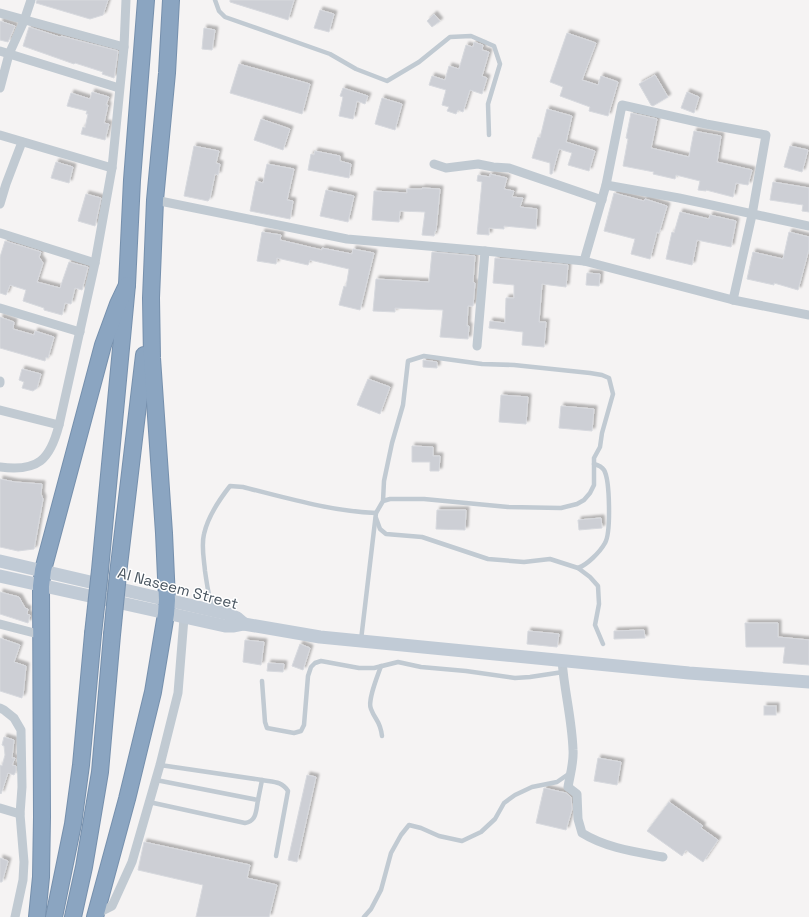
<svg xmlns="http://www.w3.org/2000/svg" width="809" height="917" font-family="'Space Grotesk',sans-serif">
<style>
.building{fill:#cdcfd5;stroke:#d7d9de;filter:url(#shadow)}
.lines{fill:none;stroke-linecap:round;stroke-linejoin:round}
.highway-casing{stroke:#7690ad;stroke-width:18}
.lane{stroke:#c1cad2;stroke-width:4.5}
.street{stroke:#c1cad2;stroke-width:9}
.secondary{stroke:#c1cbd6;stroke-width:13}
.highway{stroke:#8ba5c1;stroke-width:16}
.highway-bridge-casing{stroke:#7690ad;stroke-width:18;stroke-linecap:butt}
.highway-bridge{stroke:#8ba5c1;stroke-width:16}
.labels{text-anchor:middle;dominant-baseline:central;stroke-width:3;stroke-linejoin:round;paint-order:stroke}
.street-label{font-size:15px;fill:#4a5661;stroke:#fff}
</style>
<defs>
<filter id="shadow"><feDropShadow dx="3" dy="-3" stdDeviation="1" flood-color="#0004"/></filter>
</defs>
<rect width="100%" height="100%" fill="#f5f3f3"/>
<!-- building -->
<g class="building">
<path d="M37,0H108L103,15L90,19L36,3Z"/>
<path d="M230,0H294L288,20L230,2Z"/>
<path d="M320,10L334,14L329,32L314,28Z"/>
<path d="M434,14L440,21L432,27L427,21Z"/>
<path d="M0,21L15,26L8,42L0,40Z"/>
<path d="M29,27L60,37L61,36L118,51L114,78L102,74L103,72L75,63L74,64L23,46Z"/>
<path d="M204,28L215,30L212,50L202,49Z"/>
<path d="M567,33L596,43L582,80L598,85L601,76L618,82L608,116L589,111L590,107L560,96L563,87L550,82Z"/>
<path d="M474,42L483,45L482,50L489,52L482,76L487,78L482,94L470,90L463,112L458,110L456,114L447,111L449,107L442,105L446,90L429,85L432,76L445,80L449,66L459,69L466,45L473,47Z"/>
<path d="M239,64L310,84L302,114L230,93Z"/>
<path d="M655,75L668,97L653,106L651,105L639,84Z"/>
<path d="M343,88L368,96L365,104L357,101L353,119L339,116L343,97L340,96Z"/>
<path d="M92,92L109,97L106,105H108L104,123L109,124L105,140L81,134L83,127L85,128L88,114H86L87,111L67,106L71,93L90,99Z"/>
<path d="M687,92L699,97L694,113L681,108Z"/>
<path d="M382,98L402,104L395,130L375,124Z"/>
<path d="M547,109L572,116L566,142L595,151L589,171L568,165L572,153L559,149L552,174H550V163L532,158L538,137L540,138Z"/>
<path d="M631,113L657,119L651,148L689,157L694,131L721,136L717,162L752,170L748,185L736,183L733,197L706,190V191L698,190L700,181L676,175L675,179L653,174L654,172L623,166L628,139L626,138Z"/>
<path d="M261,119L290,129L283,150L254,140Z"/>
<path d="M194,146L219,151L216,163L220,164L218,175L215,174L210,198L208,201L184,196Z"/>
<path d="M790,146L808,150L802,172L784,167Z"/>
<path d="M315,151L340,156V161L351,164L349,178L308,170L311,154L314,155Z"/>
<path d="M56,162L73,167L69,183L51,178Z"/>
<path d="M267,164L294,169L287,200L293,201L290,219L250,211L256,181L263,183Z"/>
<path d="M490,174L507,178L504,189L514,191L512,197L523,198L520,207L537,209L536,229L504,226V229L489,228V235L477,234L482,182L477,181L478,175L490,177Z"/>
<path d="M773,182L809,188V212L802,211L803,205L770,200Z"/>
<path d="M422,188L440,189L436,231H435L434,236L422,235L425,212L400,211L399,222L372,220L374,191L407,193V189H422Z"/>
<path d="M326,190L354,196L348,222L320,216Z"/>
<path d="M614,193L644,201L645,199L667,206L659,233L657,232L650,259L631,254L635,239L604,231Z"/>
<path d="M86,194L101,198L95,226L78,221Z"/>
<path d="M680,212L709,219L710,215L736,221L731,247L697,240L692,265L666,259L672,232L674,233Z"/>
<path d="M262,232L281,235L280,240L322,250V248L352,254L353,249L374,253L360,310L339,305L344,286L346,287L349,269L310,260L308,265L277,258L276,264L257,261Z"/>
<path d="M789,232L809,237V249L798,290L774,283V285L747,279L753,252L783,259Z"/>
<path d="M5,241L41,252L39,257L43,263L37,282L60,288L69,262L88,267L82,290L75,288L71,304L65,303L62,315L44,310V308L23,301L26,290L10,285L6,295L0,293V257Z"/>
<path d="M432,252L475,256L473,282L475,283L473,306H468L467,326H469L468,339L440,337L443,310L395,308V312L373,311L376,279L429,282Z"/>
<path d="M495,258L568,265L566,287L542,284L539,322H546L544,347L522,345L523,332L489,328L490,321L505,323L506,298H514V285L493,283Z"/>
<path d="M587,273L600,274L599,286L586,285Z"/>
<path d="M0,317L14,322L13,329L34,335L35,331L54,337L48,358L46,357L45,361L0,348Z"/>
<path d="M423,360L437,362V368L423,367Z"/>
<path d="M22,369L41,374L37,388L33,391L22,388L24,382L19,380Z"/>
<path d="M368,379L390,387L380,414L357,405Z"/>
<path d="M501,395L528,397L526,424L499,422Z"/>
<path d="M561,406L594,409L592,431L559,428Z"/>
<path d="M412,446L433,447V456H440L439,471H430V462H412Z"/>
<path d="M0,479L15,482L42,484L41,494L43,499L34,549L18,551L0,547Z"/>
<path d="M437,510H466L465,530L436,529Z"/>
<path d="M601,518L602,528L579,530L578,520Z"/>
<path d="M0,592L19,597L25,608L28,609L27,614L30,615L28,623L0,614Z"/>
<path d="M745,623H778V637L809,640V665L783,663L785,647H746Z"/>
<path d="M644,630L645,638L614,639V631Z"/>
<path d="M528,631L559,634L557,647L527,644Z"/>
<path d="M0,638L20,645L14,662L26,666L23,696H22V698L0,691Z"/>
<path d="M245,640L264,642L261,665L243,662Z"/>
<path d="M300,644L310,648L303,670L292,666Z"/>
<path d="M268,663L284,664L283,672L267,671Z"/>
<rect x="764" y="706" width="12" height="9"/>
<path d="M4,737L14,740L12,758H15L12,765L16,766V771L14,775L8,773L1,794L0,793V765L2,766L5,755L4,746L2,745Z"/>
<path d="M598,758L621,762L617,785L594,781Z"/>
<path d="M307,775L316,777L297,862L288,860Z"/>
<path d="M544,788L566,793L571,797L572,809L566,830L536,823Z"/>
<path d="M669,802L703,826L701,828L718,840L703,862L686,850L682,856L647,831Z"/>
<path d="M144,842L250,865L247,878L277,885L269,917H196L203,885L138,870Z"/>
<path d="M0,858L8,861L2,882H0Z"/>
</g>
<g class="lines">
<defs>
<g id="highway">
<path d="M100,570L127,285L132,180L146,0"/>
<path d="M118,574L144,355"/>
<path d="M37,917L41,877L42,817L41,586L43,570L103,345L118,304L127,285"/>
<path d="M54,917L73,824L81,765L93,634"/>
<path d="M73,917L84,867L100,772L112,635"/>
<path d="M95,917L127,799L153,692L166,614L167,600L164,533L152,358L151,298L155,200L167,73L171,0"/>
</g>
</defs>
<!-- highway casing -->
<use href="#highway" class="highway-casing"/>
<!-- lane -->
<g class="lane">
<path d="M215,0L219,11L225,17L330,54L356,69L387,81L419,62L450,37L471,36L494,46L500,64L488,104L489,135"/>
<path d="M376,518L380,529L386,534L422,537L488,559L524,562L550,559L578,568L590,577L598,586L599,604L595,625L603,644"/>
<path d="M578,568C587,565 600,552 605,543C611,533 610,480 604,470C602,467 598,465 594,464"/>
<path d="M213,608C208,596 207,584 205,571C204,559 201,546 204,534C208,516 219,500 230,486L243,487C287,498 330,511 376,513"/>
<path d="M361,640L376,513L383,501L390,499H424L508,507L561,508L577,504L584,500L590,493L594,485V458L600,447L602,433L613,394L609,378L602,375L590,373L514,365L482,364L424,356L408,361L403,405L392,443L384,481L383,501"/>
<path d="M381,666C378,675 367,701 371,709C376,722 380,720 382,736"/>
<path d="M262,681L265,722L267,728L294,733L301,731L304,725L308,676L311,667L315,663L321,661L359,668H374L398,662L421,667L466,671L515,678L530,677L563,672"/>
<path d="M160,765L262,780"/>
<path d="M258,800L262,780C273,782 282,781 288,791L276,856"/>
<path d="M149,802L245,823C257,821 256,810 258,800L156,780"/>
<path d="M364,917L371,909L381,890L391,853L401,835L409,825L421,828L439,836L462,841L481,832L495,819L504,803L515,795L532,787L557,782L570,773"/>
</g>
<!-- street -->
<g class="street">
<path d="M0,13L124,47"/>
<path d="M0,51L119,88"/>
<path d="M0,88L9,54L24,21L31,0"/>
<path d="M0,135L112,168"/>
<path d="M434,164L446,168L478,164L493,167L509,168L602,200"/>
<path d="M606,185L679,198L809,226"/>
<path d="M155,200L347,239L485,251L584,261L733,300L809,315"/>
<path d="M0,204L6,184L22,142"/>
<path d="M0,233L95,263"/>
<path d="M584,261L606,185L622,105L706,124L766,135L752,215L733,300"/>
<path d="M0,308L80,332"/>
<path d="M477,346L485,251"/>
<path d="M0,381V383"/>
<path d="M0,410L59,425"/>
<path d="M0,467C38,472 50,460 59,425L95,263L112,168L124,47L126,0"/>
<path d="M0,624L42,635"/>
<path d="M562,660C564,690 572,719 573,750C574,762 570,775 568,787L577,794L578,819L582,833C606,848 636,852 663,857"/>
<path d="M0,708L4,710L14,718L21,730L22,787L20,814L24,862L23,880L15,917"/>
<path d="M0,808L20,814"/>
<path d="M96,914L112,906L132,862L160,765L178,693L184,618"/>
</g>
<!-- secondary -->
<g class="secondary">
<path d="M0,561L228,614L237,618L244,624"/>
<path d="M0,576L225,626H234L244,624L320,637L689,673L809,682"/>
</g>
<!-- highway -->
<use href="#highway" class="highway"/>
<defs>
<g id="highway-bridge">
<path d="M93,634L100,570"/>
<path d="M112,635L118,574"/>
</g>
</defs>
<!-- highway-bridge casing -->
<use href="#highway-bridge" class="highway-bridge-casing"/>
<!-- highway-bridge -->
<use href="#highway-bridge" class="highway-bridge"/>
</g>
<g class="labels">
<!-- street labels -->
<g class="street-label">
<text transform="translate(178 588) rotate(15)">Al Naseem Street</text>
</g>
</g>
</svg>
